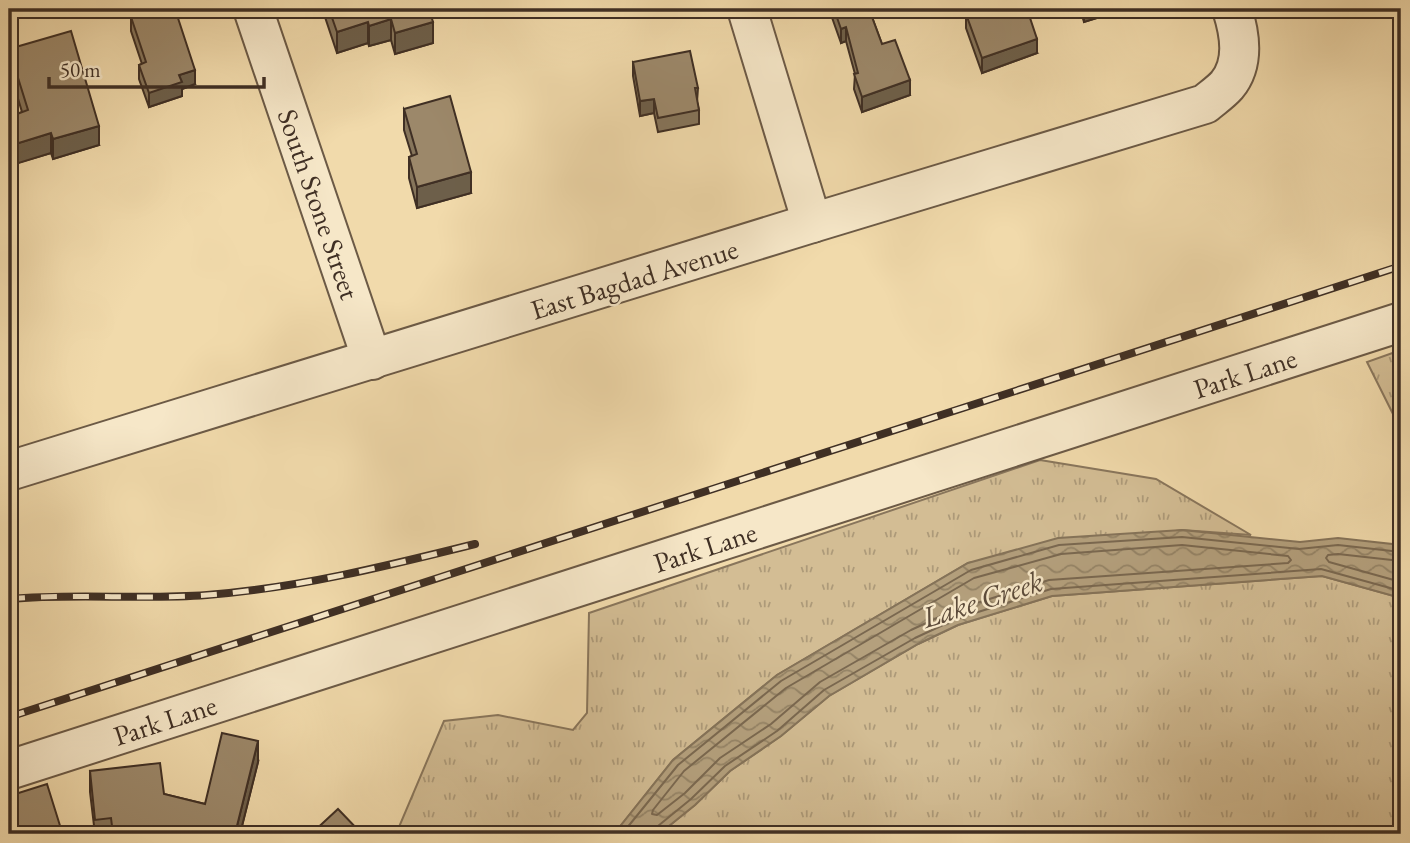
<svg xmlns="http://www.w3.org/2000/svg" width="1410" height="843" font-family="'EB Garamond',serif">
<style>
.grass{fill:url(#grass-tufts);stroke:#89765c;stroke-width:2}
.water{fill:url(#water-waves);stroke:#857359;stroke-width:2}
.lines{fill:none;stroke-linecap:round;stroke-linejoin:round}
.shore{stroke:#7a6850;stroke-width:2}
.minor-casing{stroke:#6c5a46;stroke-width:42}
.minor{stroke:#f6e7c8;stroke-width:38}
.rail-casing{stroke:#3f2f24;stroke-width:8}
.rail{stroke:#f6e7c8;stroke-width:5;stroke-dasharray:16;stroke-linecap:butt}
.wall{fill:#86755b;stroke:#3f2f24;stroke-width:2}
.shaded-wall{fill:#6d5f4a;stroke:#3f2f24;stroke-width:2}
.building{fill:#9c886a;stroke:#3f2f24;stroke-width:2}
.labels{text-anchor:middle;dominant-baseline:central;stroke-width:5;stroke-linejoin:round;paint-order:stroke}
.street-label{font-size:28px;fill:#3f2f24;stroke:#f6e7c8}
.water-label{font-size:30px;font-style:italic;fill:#5c4b3a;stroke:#f6e7c8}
</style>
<defs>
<pattern id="grass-tufts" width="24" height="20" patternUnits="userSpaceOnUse" patternTransform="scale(1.75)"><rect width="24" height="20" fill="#d3bd94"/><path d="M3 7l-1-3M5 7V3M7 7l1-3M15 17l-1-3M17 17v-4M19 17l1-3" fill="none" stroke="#ad9a79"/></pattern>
<pattern id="water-waves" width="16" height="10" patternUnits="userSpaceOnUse" patternTransform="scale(1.75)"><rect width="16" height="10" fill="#b4a07d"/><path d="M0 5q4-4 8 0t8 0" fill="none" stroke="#948366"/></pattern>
</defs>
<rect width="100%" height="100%" fill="#f1daab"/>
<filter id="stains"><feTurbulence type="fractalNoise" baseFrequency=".00286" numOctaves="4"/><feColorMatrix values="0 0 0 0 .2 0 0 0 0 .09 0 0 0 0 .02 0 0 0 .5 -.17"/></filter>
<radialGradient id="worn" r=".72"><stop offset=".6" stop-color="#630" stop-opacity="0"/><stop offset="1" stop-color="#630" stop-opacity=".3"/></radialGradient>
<!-- grass -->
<g class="grass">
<path d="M1401,350V430L1367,362Z"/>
<path d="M1040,460L1156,479L1251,535L1182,530L968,563L777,675L673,760L614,834H396L444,721L498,715L573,730L587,713L589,613Z"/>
<path d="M1322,576L1401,598V834H659L695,805L730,771L781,736L829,696L918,644L958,625L1052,596Z"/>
</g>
<!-- water -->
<path class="water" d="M1182,530L1300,542L1338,538L1401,545V598L1322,576L1052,596L958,625L918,644L829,696L781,736L730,771L695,805L659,834H614L673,760L777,675L968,563L1058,538Z"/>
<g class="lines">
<!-- shore -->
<g class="shore">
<path d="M1182,545L1288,556L1291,560L1288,563L1049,580L952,611L911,630L820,682L771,724L720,758L685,793L657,815L652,814L653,810L684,771L786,688L974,578L1061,554Z"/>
<path d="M1401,561L1338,554L1328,555L1326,558L1329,562L1401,582"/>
<path d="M622,834L678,765L781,681L971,570L1059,545L1182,537L1299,549L1338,545L1401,552"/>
<path d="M655,834L658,826L691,799L725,766L777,731L824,690L915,638L956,619L1051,589L1321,569L1401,591"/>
</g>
<defs>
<g id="minor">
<path d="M253,9L372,360"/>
<path d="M747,9L812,223"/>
<path d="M9,471L812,223L1205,104C1212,98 1221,92 1227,85C1245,63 1240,34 1232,9"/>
<path d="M9,770L1401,322"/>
</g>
</defs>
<!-- minor casing -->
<use href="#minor" class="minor-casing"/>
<!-- minor -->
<use href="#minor" class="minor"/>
<defs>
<g id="rail">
<path d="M9,599C75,593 141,600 207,595C298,588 387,566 475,544"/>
<path d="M9,717L1401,266"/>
</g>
</defs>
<!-- rail casing -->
<use href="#rail" class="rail-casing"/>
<!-- rail -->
<use href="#rail" class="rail"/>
</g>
<!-- wall -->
<g class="wall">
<path d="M325,9H429L433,43L395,54L391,40L369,46L368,43L337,53L325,17Z"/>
<path d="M829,9H869L882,44L910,95L862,112L854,89L855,74L846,41L841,43Z"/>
<path d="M1080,9H1126L1084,22Z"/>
<path d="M966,14L1037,53L982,73L966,28Z"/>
<path d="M131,17L195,84L182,89V96L149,107L139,79V65L142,64L131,31Z"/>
<path d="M9,49L99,145L53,159L51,153L10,165L17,207L9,209V117L22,112L9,69Z"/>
<path d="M633,62L698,88L697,102L699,110V124L658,132L654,113L640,116L633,76Z"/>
<path d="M404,109L471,193L417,208L409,178V157L412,156L404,130Z"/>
<path d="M258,762L240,834H95L90,792V771L164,794L205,804Z"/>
</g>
<!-- shaded-wall -->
<g class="shaded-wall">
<path d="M1084,9H1126L1084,22Z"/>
<path d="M391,19V40L369,46V26Z"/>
<path d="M368,22V43L337,53V32Z"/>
<path d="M433,22V43L395,54V33Z"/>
<path d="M846,27V41L841,43V29Z"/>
<path d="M1037,39V53L982,73V58Z"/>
<path d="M195,70V84L182,89V96L149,107V93L179,75Z"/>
<path d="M910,80V95L862,112V97Z"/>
<path d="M654,99V113L640,116V101Z"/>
<path d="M99,126V145L53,159V139Z"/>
<path d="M51,133V153L9,166V146Z"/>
<path d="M471,172V193L417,208V187Z"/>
<path d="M17,187V207L9,209V190Z"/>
<path d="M258,741V762L240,834H235Z"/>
</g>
<!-- building -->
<g class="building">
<path d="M155,9H175L195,70L179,75L182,82L149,93L139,65L146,62L131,17Z"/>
<path d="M329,9H429L433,22L395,33L391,19L369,26L368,22L337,32Z"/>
<path d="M834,9H869L882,44L895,40L910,80L862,97L854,74L858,73L846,27L841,29Z"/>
<path d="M980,9H1027L1037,39L982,58L966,14Z"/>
<path d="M71,31L99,126L53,139L51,133L9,146V117L28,110L9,49Z"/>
<path d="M690,51L698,88H695L699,110L658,118L654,99L640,101L633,62Z"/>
<path d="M450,96L471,172L417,187L409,157L417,154L404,109Z"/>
<path d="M9,162L17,187L9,190Z"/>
<path d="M222,733L258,741L235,834H113L111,818L95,820L90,771L160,763L164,794L205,804Z"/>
<path d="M47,784L62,832L56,834H9V796Z"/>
<path d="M338,809L362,834H311Z"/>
</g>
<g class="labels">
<!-- street labels -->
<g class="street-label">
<text transform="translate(319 204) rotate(71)">South Stone Street</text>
<text transform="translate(634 279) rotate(-17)">East Bagdad Avenue</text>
<text transform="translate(1245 373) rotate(-18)">Park Lane</text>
<text transform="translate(705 547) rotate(-18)">Park Lane</text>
<text transform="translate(165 720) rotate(-18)">Park Lane</text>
</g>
<!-- water labels -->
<g class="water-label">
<text transform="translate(982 599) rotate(-18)">Lake Creek</text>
</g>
</g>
<!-- margin -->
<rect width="1410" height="843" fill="none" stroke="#f1daab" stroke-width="35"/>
<rect x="10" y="10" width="1389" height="822" fill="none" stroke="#3f2f24" stroke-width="3.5"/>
<rect x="18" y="18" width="1375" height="808" fill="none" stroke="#3f2f24" stroke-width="2"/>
<!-- scale -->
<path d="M49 77v10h215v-10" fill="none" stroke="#3f2f24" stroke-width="3.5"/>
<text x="60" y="77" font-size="21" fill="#3f2f24" stroke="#f6e7c8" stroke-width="5" paint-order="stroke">50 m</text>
<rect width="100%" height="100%" filter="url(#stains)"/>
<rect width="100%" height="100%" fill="url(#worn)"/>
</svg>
